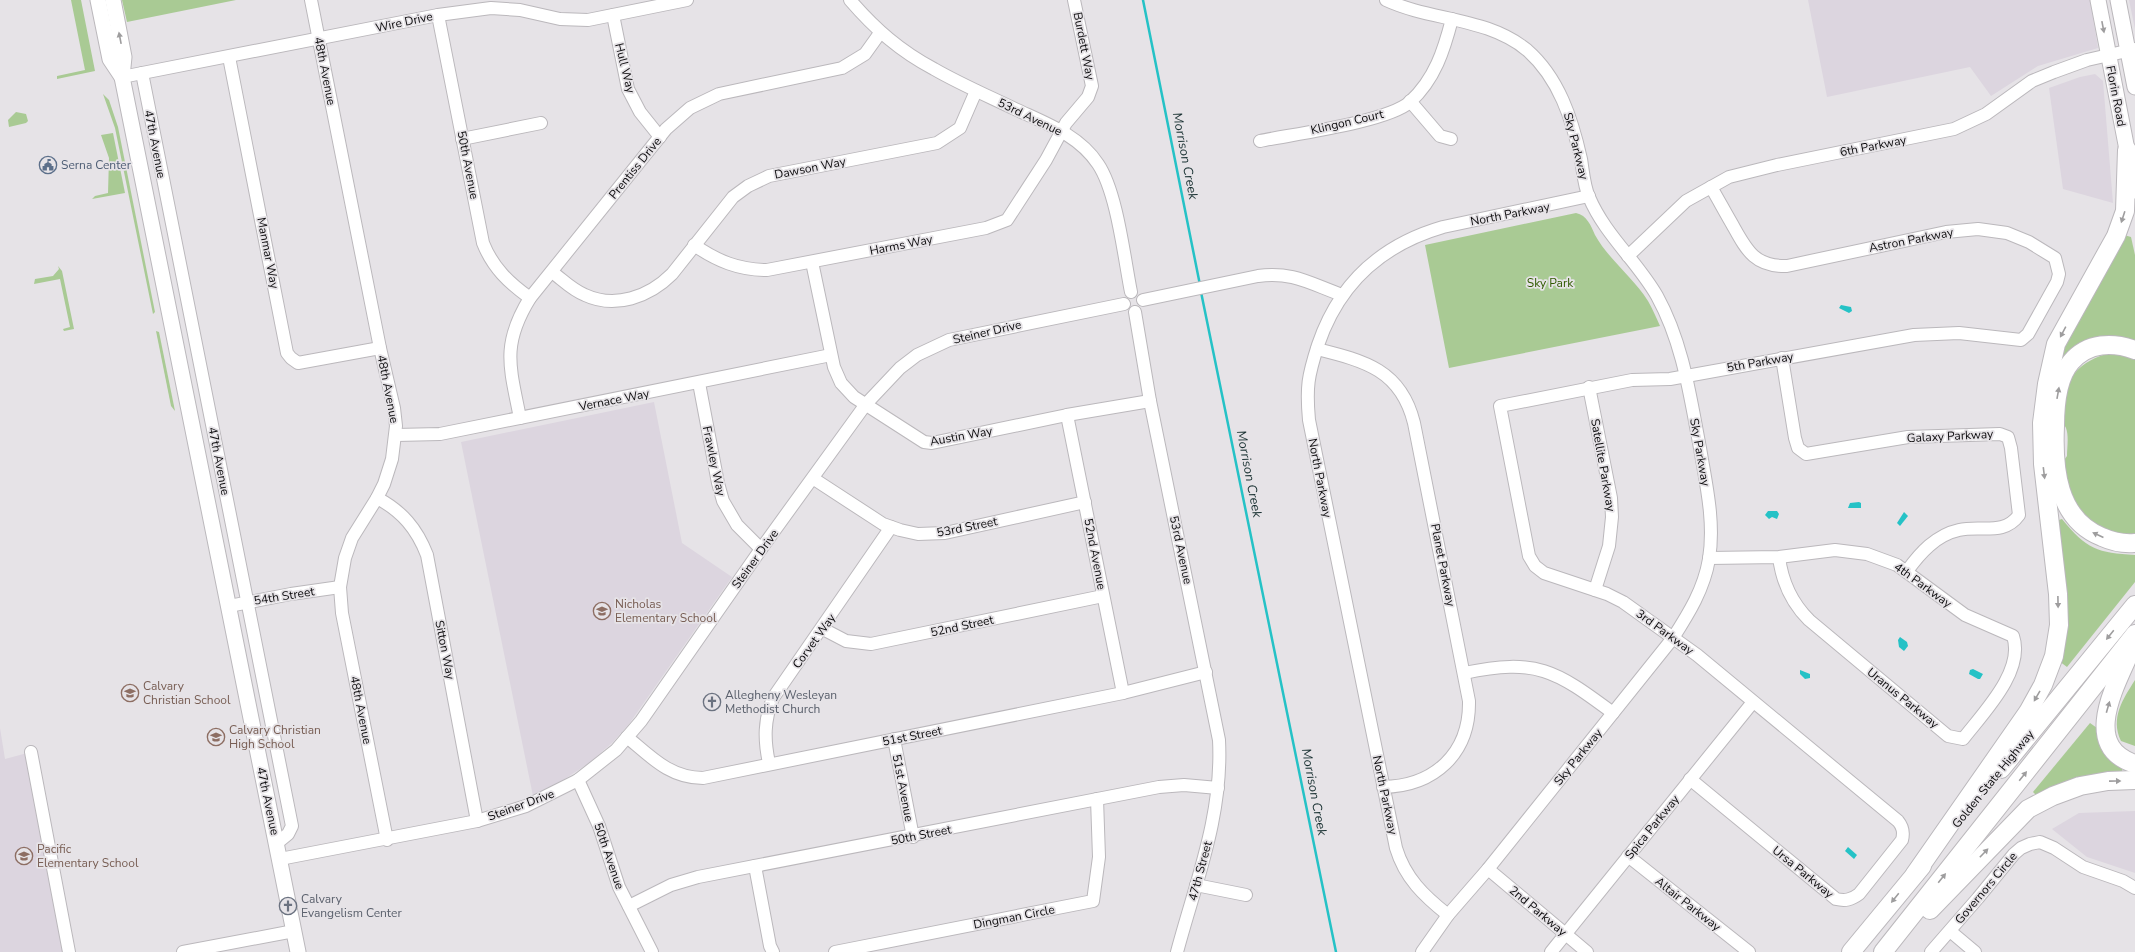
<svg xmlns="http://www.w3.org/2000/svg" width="2135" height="952" font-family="'Nunito Sans',sans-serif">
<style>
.built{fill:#dcd5df}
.green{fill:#a9ca94}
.water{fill:#25c2c6}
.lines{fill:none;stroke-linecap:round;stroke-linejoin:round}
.stream{stroke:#25c2c6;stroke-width:2.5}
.minor-casing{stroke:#bbb8bc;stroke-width:14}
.major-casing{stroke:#bbb8bc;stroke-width:17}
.highway-casing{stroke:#bbb8bc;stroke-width:20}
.minor{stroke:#fff;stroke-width:12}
.major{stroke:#fff;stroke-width:15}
.highway{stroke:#fff;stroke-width:18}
.oneway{fill:#9e9d9e}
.labels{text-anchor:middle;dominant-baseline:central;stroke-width:3.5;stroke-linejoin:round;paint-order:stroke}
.street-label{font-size:12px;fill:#0c0b0d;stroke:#e6e3e7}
.service-label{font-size:12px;fill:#4e5e75;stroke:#e6e3e7;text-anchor:start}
.park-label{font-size:12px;fill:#305a00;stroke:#e6e3e7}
.education-label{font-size:12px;fill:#785e54;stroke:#e6e3e7;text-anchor:start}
.worship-label{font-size:12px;fill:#5b616d;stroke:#e6e3e7;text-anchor:start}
.water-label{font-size:13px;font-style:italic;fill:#183031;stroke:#e6e3e7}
</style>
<rect width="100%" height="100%" fill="#e6e3e7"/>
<!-- built -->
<g class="built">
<path d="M1808,0H2090L2098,48L2038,66L1991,96L1970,67L1827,97Z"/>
<path d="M2129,0H2135V29Z"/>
<path d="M2095,74L2103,81L2113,203L2063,189L2049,88L2080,77Z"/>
<path d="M654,402L682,543L732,577L629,724L613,742L589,763L560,782L533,796L461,442Z"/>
<path d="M0,728L5,759L31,752L65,952H0Z"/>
<path d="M2135,811V873L2087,857L2052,829L2079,813Z"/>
</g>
<!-- green -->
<g class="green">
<path d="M71,0H81L95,71L57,79V76L85,70Z"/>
<path d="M122,0H236L127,22Z"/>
<path d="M103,94L109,100L118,127L155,312L153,314L115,128Z"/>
<path d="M16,112L26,114L28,121L26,123L9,127L8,120Z"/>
<path d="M113,133L125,193L92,199L95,196L108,193L109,158L101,135Z"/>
<path d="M1576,213C1587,215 1591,226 1595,235C1609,260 1633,277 1648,301C1652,308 1656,317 1660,326L1449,368L1425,245Z"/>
<path d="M2124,235L2131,237L2135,255V344L2066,362L2059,359L2065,341Z"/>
<path d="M58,266L62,271L74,329L64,331L63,329L70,327L60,279L34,284L35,279L53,276L59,269Z"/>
<path d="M156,331L159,332L175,411L171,406Z"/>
<path d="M2111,353L2126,355L2135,359V538L2100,532L2074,508L2062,463L2067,456C2067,448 2069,436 2066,428C2065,425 2062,423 2062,420C2058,384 2078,360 2111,353Z"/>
<path d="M2062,519C2086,549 2098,553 2135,555V582L2067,667L2059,661L2056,521Z"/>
<path d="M2135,680V746L2121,741C2110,718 2123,699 2135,680Z"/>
<path d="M2090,723L2097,728L2123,767L2121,774L2038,797L2033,792Z"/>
</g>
<!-- water -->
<g class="water">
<path d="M1841,305L1851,307L1852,311L1849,313L1839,308Z"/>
<path d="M1859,502L1861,503V508H1848L1850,503Z"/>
<path d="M1768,511H1777L1779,514L1777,519L1772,517L1769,519L1765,515Z"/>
<path d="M1904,512L1908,516L1900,526L1897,523Z"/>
<path d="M1900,637L1907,642L1908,646L1904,651L1899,647L1898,640Z"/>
<path d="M1973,669L1983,674L1980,679H1978L1969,674L1970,670Z"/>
<path d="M1800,670L1810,674V678L1805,679L1800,674Z"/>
<path d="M1848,847L1857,855L1854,859L1845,851Z"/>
</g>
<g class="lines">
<!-- stream -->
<g class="stream">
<path d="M1143,0L1200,285"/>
<path d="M1201,292L1336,952"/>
</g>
<defs>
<g id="minor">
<path d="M311,0L380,348L394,408L396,426L392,459L384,484L377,498L352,538L345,558L340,587L342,613L387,840"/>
<path d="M850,0C875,29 900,51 934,69C960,84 988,96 1015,109C1045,123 1079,135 1098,164C1117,192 1124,257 1131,292"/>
<path d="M1386,0C1431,21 1487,17 1527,50C1559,78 1572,119 1581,159C1583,171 1584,186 1589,197C1605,235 1637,261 1657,296C1683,343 1690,396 1700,448C1706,484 1715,522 1709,559C1704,589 1689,613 1673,638L1488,869L1448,915L1422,952"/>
<path d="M438,15L483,243C493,268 509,283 530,298"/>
<path d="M613,15L628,89L640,112L660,137"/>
<path d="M229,57L287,353L291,358L298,363L380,348"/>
<path d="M142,73L292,826L288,834L277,843"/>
<path d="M122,77L438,15L491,8L520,10L560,19L588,20L687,0"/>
<path d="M1410,101L1440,136L1451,139"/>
<path d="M462,139L541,123"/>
<path d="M1260,141C1294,134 1387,122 1410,102C1435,79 1444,50 1452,19"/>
<path d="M694,245C717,261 739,270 767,270L986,228L1007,220L1046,160L1066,123L1088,97L1092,86L1074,0"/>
<path d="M1628,256L1686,201L1729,177L1777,165L1954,129L1986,114L2032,81L2054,72L2087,60L2135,49"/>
<path d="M812,262L834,367L841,383L854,397L924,442L932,443L1067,415L1150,401"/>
<path d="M552,272C563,280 572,290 585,295C615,309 649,297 672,274L733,197L748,186L769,176L937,143L960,128L976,91"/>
<path d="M1143,300L1258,276C1292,271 1311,284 1342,295"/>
<path d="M1135,312L1150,401L1219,740C1223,815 1196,881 1177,952"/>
<path d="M1317,349C1365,361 1401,370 1414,423L1469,701C1470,754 1434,786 1383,787"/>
<path d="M1782,358L1795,438L1798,448L1806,454L1908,437L2000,434L2008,437L2011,448L2019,515C2004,536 1981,525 1959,530C1936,535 1920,553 1907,571"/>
<path d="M699,383L718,483L723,501L737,525L761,549"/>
<path d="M1589,387L1611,498L1612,517L1609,546L1595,590"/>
<path d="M1067,415L1123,693"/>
<path d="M520,418C510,367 501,345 530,298L666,129L690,108L719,94L842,68L865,54L880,33"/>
<path d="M396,435L440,434L831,355"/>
<path d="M814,479L883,524L900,530L918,534L945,533L1085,502"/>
<path d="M377,498C402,511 417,529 427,555L477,821"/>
<path d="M1709,558L1779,557L1835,550L1867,554L1897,565L1965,615L2013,636C2025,671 1983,713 1963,739L1948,736L1809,620C1792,603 1782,582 1779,557"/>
<path d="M229,606L291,594L340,587"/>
<path d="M823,629L846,641L871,644L1103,596"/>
<path d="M1464,673C1537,658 1555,670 1613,713"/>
<path d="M627,737C651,757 670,778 703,778L1123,693L1206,672"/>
<path d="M894,739L913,837"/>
<path d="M31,752L69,952"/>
<path d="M769,763C764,740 764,720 773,698L891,527"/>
<path d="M1690,779L1836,899C1845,901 1851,900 1859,894L1902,840C1904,832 1903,827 1898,821L1697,655L1623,602L1607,594L1544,573L1535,566L1529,556L1500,406L1632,380L1670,379L1914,335L1959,333L2021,340L2028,334L2057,282L2059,274L2055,258L2029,242L2007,233L1978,229L1946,232L1787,266C1754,267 1746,249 1732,224C1725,212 1718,199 1711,187"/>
<path d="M578,780L599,826L619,887L652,952"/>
<path d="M1628,856L1749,952"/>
<path d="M280,859L477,821L526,806L578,780L616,750L641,721L761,549L866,404L900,368L917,355L949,340L1124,304"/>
<path d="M755,866L770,946L773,952"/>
<path d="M1488,869L1587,952"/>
<path d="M1196,885L1246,895"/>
<path d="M629,906L671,885L698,877L1159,787L1184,785L1218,788"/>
<path d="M1448,915C1424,896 1405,878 1396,848L1309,420C1306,387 1308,376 1318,345C1339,283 1381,245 1443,227L1589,196"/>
<path d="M1950,931L1975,952"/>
<path d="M183,952L294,931"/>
<path d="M835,952L1093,901L1099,857L1097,799"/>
<path d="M1551,952L1753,702"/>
<path d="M1931,952L1978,898L2014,854L2021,848L2030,844L2040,842L2054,848L2083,867L2123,881L2135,888"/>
</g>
<g id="major">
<path d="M98,0L110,59L122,77"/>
<path d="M113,0L124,57L122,77L298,952"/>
<path d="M2098,0L2135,191"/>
<path d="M2118,0L2135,87"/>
</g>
<g id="highway">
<path d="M2135,350C2113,342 2088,342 2071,362C2057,378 2055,405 2055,426C2053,468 2057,519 2102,537C2113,542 2124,544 2135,543"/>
<path d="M2131,650C2116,685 2080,746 2135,764"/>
<path d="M2001,769L2135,605"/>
<path d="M1915,874L2028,712L2043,685L2054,656L2059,625L2058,594L2043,464L2042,423L2047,384L2056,344L2116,236L2125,211L2127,150"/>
<path d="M1930,910L2028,809L2053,796L2080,786L2108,781L2135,780"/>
<path d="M1851,952L1922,866"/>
<path d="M1883,952L2135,634"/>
</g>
</defs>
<!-- minor casing -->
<use href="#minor" class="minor-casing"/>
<!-- major casing -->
<use href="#major" class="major-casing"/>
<!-- highway casing -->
<use href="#highway" class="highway-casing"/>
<!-- minor -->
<use href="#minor" class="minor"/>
<!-- major -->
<use href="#major" class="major"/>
<!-- highway -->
<use href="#highway" class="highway"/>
</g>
<!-- one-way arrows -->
<defs><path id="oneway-solid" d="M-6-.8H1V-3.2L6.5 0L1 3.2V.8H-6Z"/></defs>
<g class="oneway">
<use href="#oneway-solid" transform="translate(2103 27) rotate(79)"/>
<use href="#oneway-solid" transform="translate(120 38) rotate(-101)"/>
<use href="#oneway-solid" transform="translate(2123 217) rotate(108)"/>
<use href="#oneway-solid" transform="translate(2063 332) rotate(118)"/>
<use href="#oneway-solid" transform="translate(2058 393) rotate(-80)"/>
<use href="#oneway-solid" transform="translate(2044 473) rotate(83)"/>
<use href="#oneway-solid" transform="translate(2098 535) rotate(-155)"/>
<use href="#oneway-solid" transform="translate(2058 602) rotate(89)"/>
<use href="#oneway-solid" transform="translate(2110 635) rotate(129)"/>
<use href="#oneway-solid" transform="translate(2037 696) rotate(120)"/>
<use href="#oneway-solid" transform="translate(2108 707) rotate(-74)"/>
<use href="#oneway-solid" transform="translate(2023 776) rotate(-51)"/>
<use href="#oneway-solid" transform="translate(2115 781) rotate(-1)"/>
<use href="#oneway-solid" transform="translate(1984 853) rotate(-46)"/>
<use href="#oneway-solid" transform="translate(1942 878) rotate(-51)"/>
<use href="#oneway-solid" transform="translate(1895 898) rotate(129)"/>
</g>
<!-- icons -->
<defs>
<symbol id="civic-ring" viewBox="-11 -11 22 22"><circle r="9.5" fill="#e6e3e7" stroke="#5c6f8a" stroke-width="1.5"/><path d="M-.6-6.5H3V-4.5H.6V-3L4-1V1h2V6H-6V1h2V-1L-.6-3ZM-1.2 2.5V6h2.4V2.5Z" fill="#5c6f8a"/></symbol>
<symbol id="school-ring" viewBox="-11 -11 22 22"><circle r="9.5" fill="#e6e3e7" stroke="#8d6e63" stroke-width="1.5"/><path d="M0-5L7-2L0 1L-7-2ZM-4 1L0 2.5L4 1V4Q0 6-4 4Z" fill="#8d6e63"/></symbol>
<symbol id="church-ring" viewBox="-11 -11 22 22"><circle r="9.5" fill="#e6e3e7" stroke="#6b7280" stroke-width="1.5"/><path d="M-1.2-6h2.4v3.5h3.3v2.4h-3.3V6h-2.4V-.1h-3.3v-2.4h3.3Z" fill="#6b7280"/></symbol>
</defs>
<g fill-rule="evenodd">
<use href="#civic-ring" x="38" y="155" width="20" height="20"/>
<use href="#school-ring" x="592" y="601" width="20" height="20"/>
<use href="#school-ring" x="120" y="683" width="20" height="20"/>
<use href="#church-ring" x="702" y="692" width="20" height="20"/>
<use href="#school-ring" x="206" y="727" width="20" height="20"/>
<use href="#school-ring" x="14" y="846" width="20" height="20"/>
<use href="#church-ring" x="278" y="896" width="20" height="20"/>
</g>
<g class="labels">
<!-- street labels -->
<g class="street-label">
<text transform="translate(404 22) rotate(-12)">Wire Drive</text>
<text transform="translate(1084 46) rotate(79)">Burdett Way</text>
<text transform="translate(625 68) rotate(76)">Hull Way</text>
<text transform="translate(325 71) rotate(79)">48th Avenue</text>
<text transform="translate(2116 96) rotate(79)">Florin Road</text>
<text transform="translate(1030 117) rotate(26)">53rd Avenue</text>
<text transform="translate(1347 122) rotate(-13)">Klingon Court</text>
<text transform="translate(155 144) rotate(79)">47th Avenue</text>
<text transform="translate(1576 146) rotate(76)">Sky Parkway</text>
<text transform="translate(1873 146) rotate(-11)">6th Parkway</text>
<text transform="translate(468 165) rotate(79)">50th Avenue</text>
<text transform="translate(635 168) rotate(-51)">Prentiss Drive</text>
<text transform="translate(810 168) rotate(-11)">Dawson Way</text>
<text transform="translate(1510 214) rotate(-11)">North Parkway</text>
<text transform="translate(1911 240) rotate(-11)">Astron Parkway</text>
<text transform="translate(901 245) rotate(-11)">Harms Way</text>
<text transform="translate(268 253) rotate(79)">Manmar Way</text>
<text transform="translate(987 332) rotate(-13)">Steiner Drive</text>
<text transform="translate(1760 362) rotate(-10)">5th Parkway</text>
<text transform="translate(388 389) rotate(79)">48th Avenue</text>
<text transform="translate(614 400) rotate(-11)">Vernace Way</text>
<text transform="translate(961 436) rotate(-10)">Austin Way</text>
<text transform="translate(1950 436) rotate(-3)">Galaxy Parkway</text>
<text transform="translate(1700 452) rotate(80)">Sky Parkway</text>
<text transform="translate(219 461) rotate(79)">47th Avenue</text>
<text transform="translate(714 461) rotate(78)">Frawley Way</text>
<text transform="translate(1603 465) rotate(80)">Satellite Parkway</text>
<text transform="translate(1320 478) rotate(79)">North Parkway</text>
<text transform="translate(967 527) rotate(-11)">53rd Street</text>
<text transform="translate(1181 550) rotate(78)">53rd Avenue</text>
<text transform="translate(1095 554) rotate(79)">52nd Avenue</text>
<text transform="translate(755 559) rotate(-54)">Steiner Drive</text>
<text transform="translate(1443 565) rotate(79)">Planet Parkway</text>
<text transform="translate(1923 585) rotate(36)">4th Parkway</text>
<text transform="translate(284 596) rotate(-9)">54th Street</text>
<text transform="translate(962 626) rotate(-12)">52nd Street</text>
<text transform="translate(1665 632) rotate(36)">3rd Parkway</text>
<text transform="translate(814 641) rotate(-54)">Corvet Way</text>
<text transform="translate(445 650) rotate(79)">Sitton Way</text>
<text transform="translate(1903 698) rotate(39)">Uranus Parkway</text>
<text transform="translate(361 710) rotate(79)">48th Avenue</text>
<text transform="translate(912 736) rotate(-11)">51st Street</text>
<text transform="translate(1578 757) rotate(-51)">Sky Parkway</text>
<text transform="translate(1993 779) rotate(-51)">Golden State Highway</text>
<text transform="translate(903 788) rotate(79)">51st Avenue</text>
<text transform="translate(1385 795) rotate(78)">North Parkway</text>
<text transform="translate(268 801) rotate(78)">47th Avenue</text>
<text transform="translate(521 805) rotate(-20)">Steiner Drive</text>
<text transform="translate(1652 827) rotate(-51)">Spica Parkway</text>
<text transform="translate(921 835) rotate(-11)">50th Street</text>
<text transform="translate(609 856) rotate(71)">50th Avenue</text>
<text transform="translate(1200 871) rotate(-75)">47th Street</text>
<text transform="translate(1803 872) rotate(39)">Ursa Parkway</text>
<text transform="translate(1986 888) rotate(-50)">Governors Circle</text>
<text transform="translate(1688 904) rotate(38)">Altair Parkway</text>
<text transform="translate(1538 911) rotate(40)">2nd Parkway</text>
<text transform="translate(1014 917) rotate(-11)">Dingman Circle</text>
</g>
<!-- service labels -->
<g class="service-label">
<text x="61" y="165">Serna Center</text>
</g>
<!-- park labels -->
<g class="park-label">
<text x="1550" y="283">Sky Park</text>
</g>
<!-- education labels -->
<g class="education-label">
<text x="615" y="604">Nicholas<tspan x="615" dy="14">Elementary School</tspan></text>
<text x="143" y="686">Calvary<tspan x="143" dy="14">Christian School</tspan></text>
<text x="229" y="730">Calvary Christian<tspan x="229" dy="14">High School</tspan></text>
<text x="37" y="849">Pacific<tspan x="37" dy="14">Elementary School</tspan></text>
</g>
<!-- worship labels -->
<g class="worship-label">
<text x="725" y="695">Allegheny Wesleyan<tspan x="725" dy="14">Methodist Church</tspan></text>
<text x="301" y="899">Calvary<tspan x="301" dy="14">Evangelism Center</tspan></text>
</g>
<!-- water labels -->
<g class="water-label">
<text transform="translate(1185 156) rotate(79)">Morrison Creek</text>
<text transform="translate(1249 474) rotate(79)">Morrison Creek</text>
<text transform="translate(1314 792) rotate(79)">Morrison Creek</text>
</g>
</g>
</svg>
